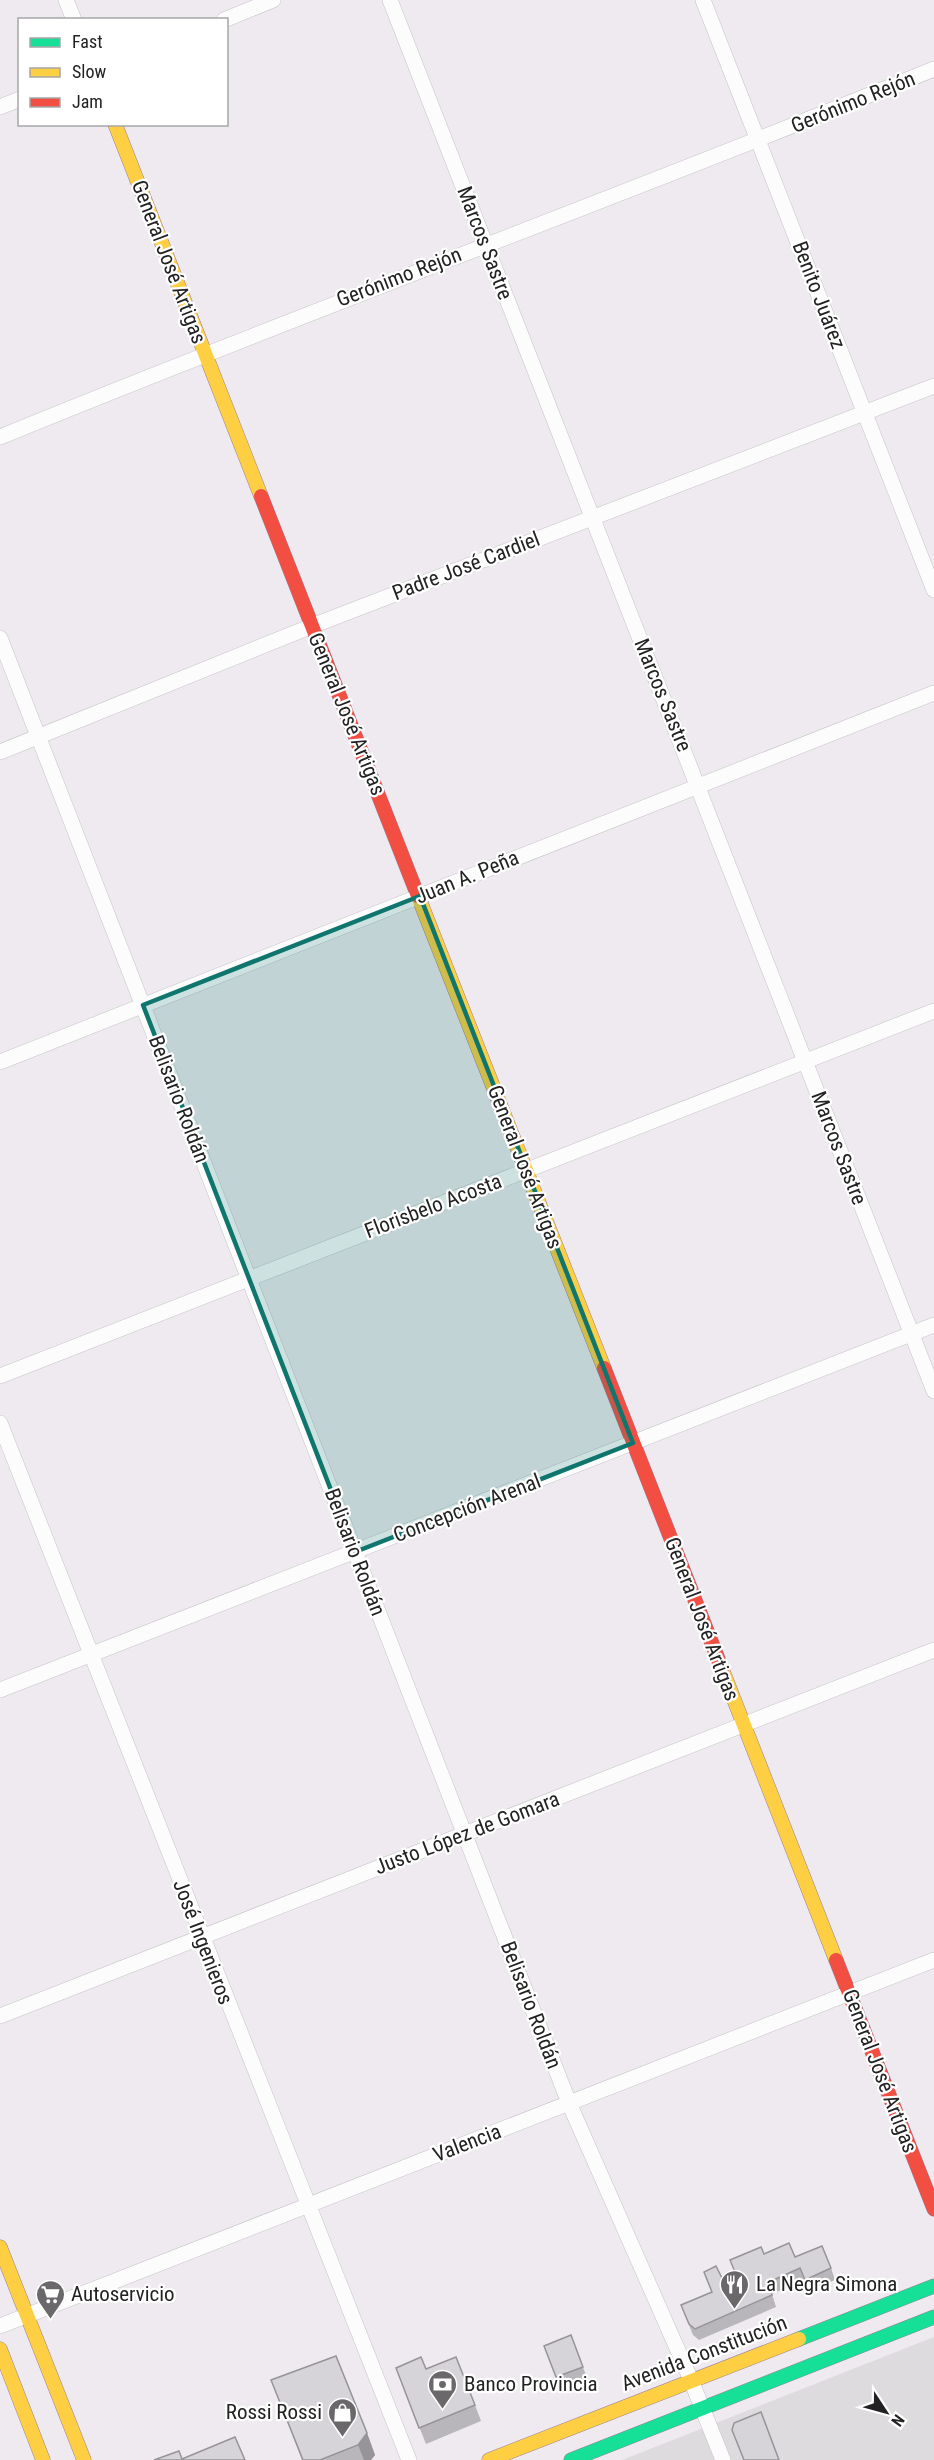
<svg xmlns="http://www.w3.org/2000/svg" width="934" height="2460" font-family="'Roboto Condensed',sans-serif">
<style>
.residential{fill:#dedbdf}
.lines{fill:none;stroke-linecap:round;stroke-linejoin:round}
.street-casing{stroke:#c5c3c6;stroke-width:16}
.fast-casing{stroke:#9b8097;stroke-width:15}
.slow-casing{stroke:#9b8097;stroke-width:15}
.jam-casing{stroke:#9b8097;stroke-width:15}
.street{stroke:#fdfcfd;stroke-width:15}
.fast{stroke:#16e098;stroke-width:14}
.slow{stroke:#ffcf43;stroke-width:14}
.jam{stroke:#f24e42;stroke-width:14}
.wall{fill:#b8b6bb}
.shaded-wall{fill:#969498}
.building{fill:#d6d4d9;stroke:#969498;stroke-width:1.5}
.marked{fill:#0f766e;fill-opacity:0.2;stroke:#0f766e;stroke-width:4.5;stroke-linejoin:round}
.labels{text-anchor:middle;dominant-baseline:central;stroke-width:4.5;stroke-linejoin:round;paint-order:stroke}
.street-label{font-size:21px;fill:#222;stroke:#fff}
.poi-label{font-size:21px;fill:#222;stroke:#fff;text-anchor:start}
</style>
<rect width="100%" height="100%" fill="#efeaf0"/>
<!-- residential -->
<path class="residential" d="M934,2337V2460H622Z"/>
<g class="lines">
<defs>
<g id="street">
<path d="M66,0L74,20"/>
<path d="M390,0L934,1391"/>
<path d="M703,0L934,590"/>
<path d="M224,20L273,0"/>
<path d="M0,107L20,99"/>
<path d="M0,437C310,310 624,195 934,69"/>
<path d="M0,638L569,2103L691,2380L723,2460"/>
<path d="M0,752L312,626L934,386"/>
<path d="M0,1062L934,693"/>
<path d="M0,1376L934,1011"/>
<path d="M0,1423L409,2460"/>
<path d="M0,1690L934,1325"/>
<path d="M0,2016L934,1650"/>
<path d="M0,2326L934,1960"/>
</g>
<g id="fast">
<path d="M799,2339L934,2286"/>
<path d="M571,2460L934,2317"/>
</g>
<g id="slow">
<path d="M115,124L261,496"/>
<path d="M418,896L604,1368"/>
<path d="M722,1669L836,1960"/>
<path d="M0,2247L84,2460"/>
<path d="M0,2349L43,2460"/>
<path d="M489,2460L799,2339"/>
</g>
<g id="jam">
<path d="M261,496L418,896"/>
<path d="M604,1368L722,1669"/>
<path d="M836,1960L934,2209"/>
</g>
</defs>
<!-- street casing -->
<use href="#street" class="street-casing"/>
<!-- fast casing -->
<use href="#fast" class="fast-casing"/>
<!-- slow casing -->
<use href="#slow" class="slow-casing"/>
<!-- jam casing -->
<use href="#jam" class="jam-casing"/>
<!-- street -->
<use href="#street" class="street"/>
<!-- fast -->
<use href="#fast" class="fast"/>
<!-- slow -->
<use href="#slow" class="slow"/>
<!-- jam -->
<use href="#jam" class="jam"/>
</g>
<!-- wall -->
<g class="wall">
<path d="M764,2254L795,2257L831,2268L835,2280L809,2291L804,2280L772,2294L776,2307L699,2340L693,2335L681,2305L712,2292L704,2272L722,2278L735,2273L730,2260Z"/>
<path d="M571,2335L587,2378L560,2388L544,2346Z"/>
<path d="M396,2368L426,2369L475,2405L481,2421L426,2444Z"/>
<path d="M271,2380L367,2433L375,2455L371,2460H302Z"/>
</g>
<!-- shaded-wall -->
<path class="shaded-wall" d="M367,2433L375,2455L371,2460H364L358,2445Z"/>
<!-- building -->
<g class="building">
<path d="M789,2243L795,2257L822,2246L831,2268L805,2280L800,2268L767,2283L772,2295L695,2329L689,2324L681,2305L712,2292L704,2272L716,2266L722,2278L735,2272L730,2260L761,2247L764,2254Z"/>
<path d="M571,2335L583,2367L556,2377L544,2346Z"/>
<path d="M336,2356L367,2433L358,2445L320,2460H303L271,2380Z"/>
<path d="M421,2357L426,2369L456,2357L475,2405L419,2428L396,2368Z"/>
<path d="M761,2412L779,2460H744L732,2430L734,2423Z"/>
<path d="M235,2437L245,2460H154L179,2451L182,2459Z"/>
</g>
<!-- marked area -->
<path class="marked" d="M420,896L633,1443L355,1552L143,1005Z"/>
<!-- icons -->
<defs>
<symbol id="restaurant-pin" viewBox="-11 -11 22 30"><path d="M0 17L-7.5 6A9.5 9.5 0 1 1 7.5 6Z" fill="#6a686a" stroke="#fff"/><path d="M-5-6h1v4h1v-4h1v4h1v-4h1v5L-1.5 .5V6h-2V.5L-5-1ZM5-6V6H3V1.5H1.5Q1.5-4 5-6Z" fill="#fff"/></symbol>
<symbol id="supermarket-pin" viewBox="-11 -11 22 30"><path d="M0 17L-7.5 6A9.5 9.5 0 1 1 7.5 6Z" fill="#6a686a" stroke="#fff"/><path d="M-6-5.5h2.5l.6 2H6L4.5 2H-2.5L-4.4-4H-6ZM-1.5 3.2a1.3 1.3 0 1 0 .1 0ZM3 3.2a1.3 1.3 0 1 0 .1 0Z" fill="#fff"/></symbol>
<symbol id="bank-pin" viewBox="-11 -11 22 30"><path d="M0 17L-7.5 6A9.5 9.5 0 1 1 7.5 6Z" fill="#6a686a" stroke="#fff"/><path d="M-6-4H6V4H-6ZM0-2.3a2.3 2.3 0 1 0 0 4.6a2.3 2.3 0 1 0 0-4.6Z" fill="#fff"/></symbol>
<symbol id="shop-pin" viewBox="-11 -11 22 30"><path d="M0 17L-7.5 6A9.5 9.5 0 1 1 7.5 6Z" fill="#6a686a" stroke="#fff"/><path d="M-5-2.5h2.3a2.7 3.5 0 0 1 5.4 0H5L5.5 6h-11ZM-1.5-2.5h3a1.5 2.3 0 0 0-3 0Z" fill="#fff"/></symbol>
</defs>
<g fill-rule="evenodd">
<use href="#restaurant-pin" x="718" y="2268" width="33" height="45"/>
<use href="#supermarket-pin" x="34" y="2278" width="33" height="45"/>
<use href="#bank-pin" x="426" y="2368" width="33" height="45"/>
<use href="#shop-pin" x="326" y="2396" width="33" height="45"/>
</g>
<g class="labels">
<!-- street labels -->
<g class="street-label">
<text transform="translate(853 102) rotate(-22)">Gerónimo Rejón</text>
<text transform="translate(485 243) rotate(69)">Marcos Sastre</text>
<text transform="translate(169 262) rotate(69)">General José Artigas</text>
<text transform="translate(399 277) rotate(-21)">Gerónimo Rejón</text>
<text transform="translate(819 295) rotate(69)">Benito Juárez</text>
<text transform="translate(466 566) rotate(-21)">Padre José Cardiel</text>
<text transform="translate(663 695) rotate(68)">Marcos Sastre</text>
<text transform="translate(347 714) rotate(68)">General José Artigas</text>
<text transform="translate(467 877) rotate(-22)">Juan A. Peña</text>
<text transform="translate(179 1099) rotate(69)">Belisario Roldán</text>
<text transform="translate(839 1148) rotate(69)">Marcos Sastre</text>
<text transform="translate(525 1167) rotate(69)">General José Artigas</text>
<text transform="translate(433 1206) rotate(-21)">Florisbelo Acosta</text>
<text transform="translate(467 1508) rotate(-21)">Concepción Arenal</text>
<text transform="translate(355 1552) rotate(69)">Belisario Roldán</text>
<text transform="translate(702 1619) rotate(69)">General José Artigas</text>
<text transform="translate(467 1833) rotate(-21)">Justo López de Gomara</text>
<text transform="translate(203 1942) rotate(69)">José Ingenieros</text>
<text transform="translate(531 2005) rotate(69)">Belisario Roldán</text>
<text transform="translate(880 2071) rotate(69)">General José Artigas</text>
<text transform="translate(467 2143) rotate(-21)">Valencia</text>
<text transform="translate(704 2353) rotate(-21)">Avenida Constitución</text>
</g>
<!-- poi labels -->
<g class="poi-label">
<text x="756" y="2284">La Negra Simona</text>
<text x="71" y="2294">Autoservicio</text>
<text x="464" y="2384">Banco Provincia</text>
<text x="322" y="2412" text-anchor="end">Rossi Rossi</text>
</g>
</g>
<!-- legend -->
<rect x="18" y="18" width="210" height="108" fill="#ffffff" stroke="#a7a7a7" stroke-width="1.5"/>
<rect x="30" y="38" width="30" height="9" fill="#16e098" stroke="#a7a7a7" stroke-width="1.5"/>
<text x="72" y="48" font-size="18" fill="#222222">Fast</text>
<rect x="30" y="68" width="30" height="9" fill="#ffcf43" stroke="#a7a7a7" stroke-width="1.5"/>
<text x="72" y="78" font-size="18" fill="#222222">Slow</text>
<rect x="30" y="98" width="30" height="9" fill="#f24e42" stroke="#a7a7a7" stroke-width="1.5"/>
<text x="72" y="108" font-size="18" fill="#222222">Jam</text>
<!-- north arrow -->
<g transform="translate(886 2412) rotate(126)" stroke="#ffffff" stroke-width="4.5" paint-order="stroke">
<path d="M0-4.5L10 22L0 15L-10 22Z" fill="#222222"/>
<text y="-9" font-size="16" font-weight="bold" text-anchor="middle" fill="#222222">N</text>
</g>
</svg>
